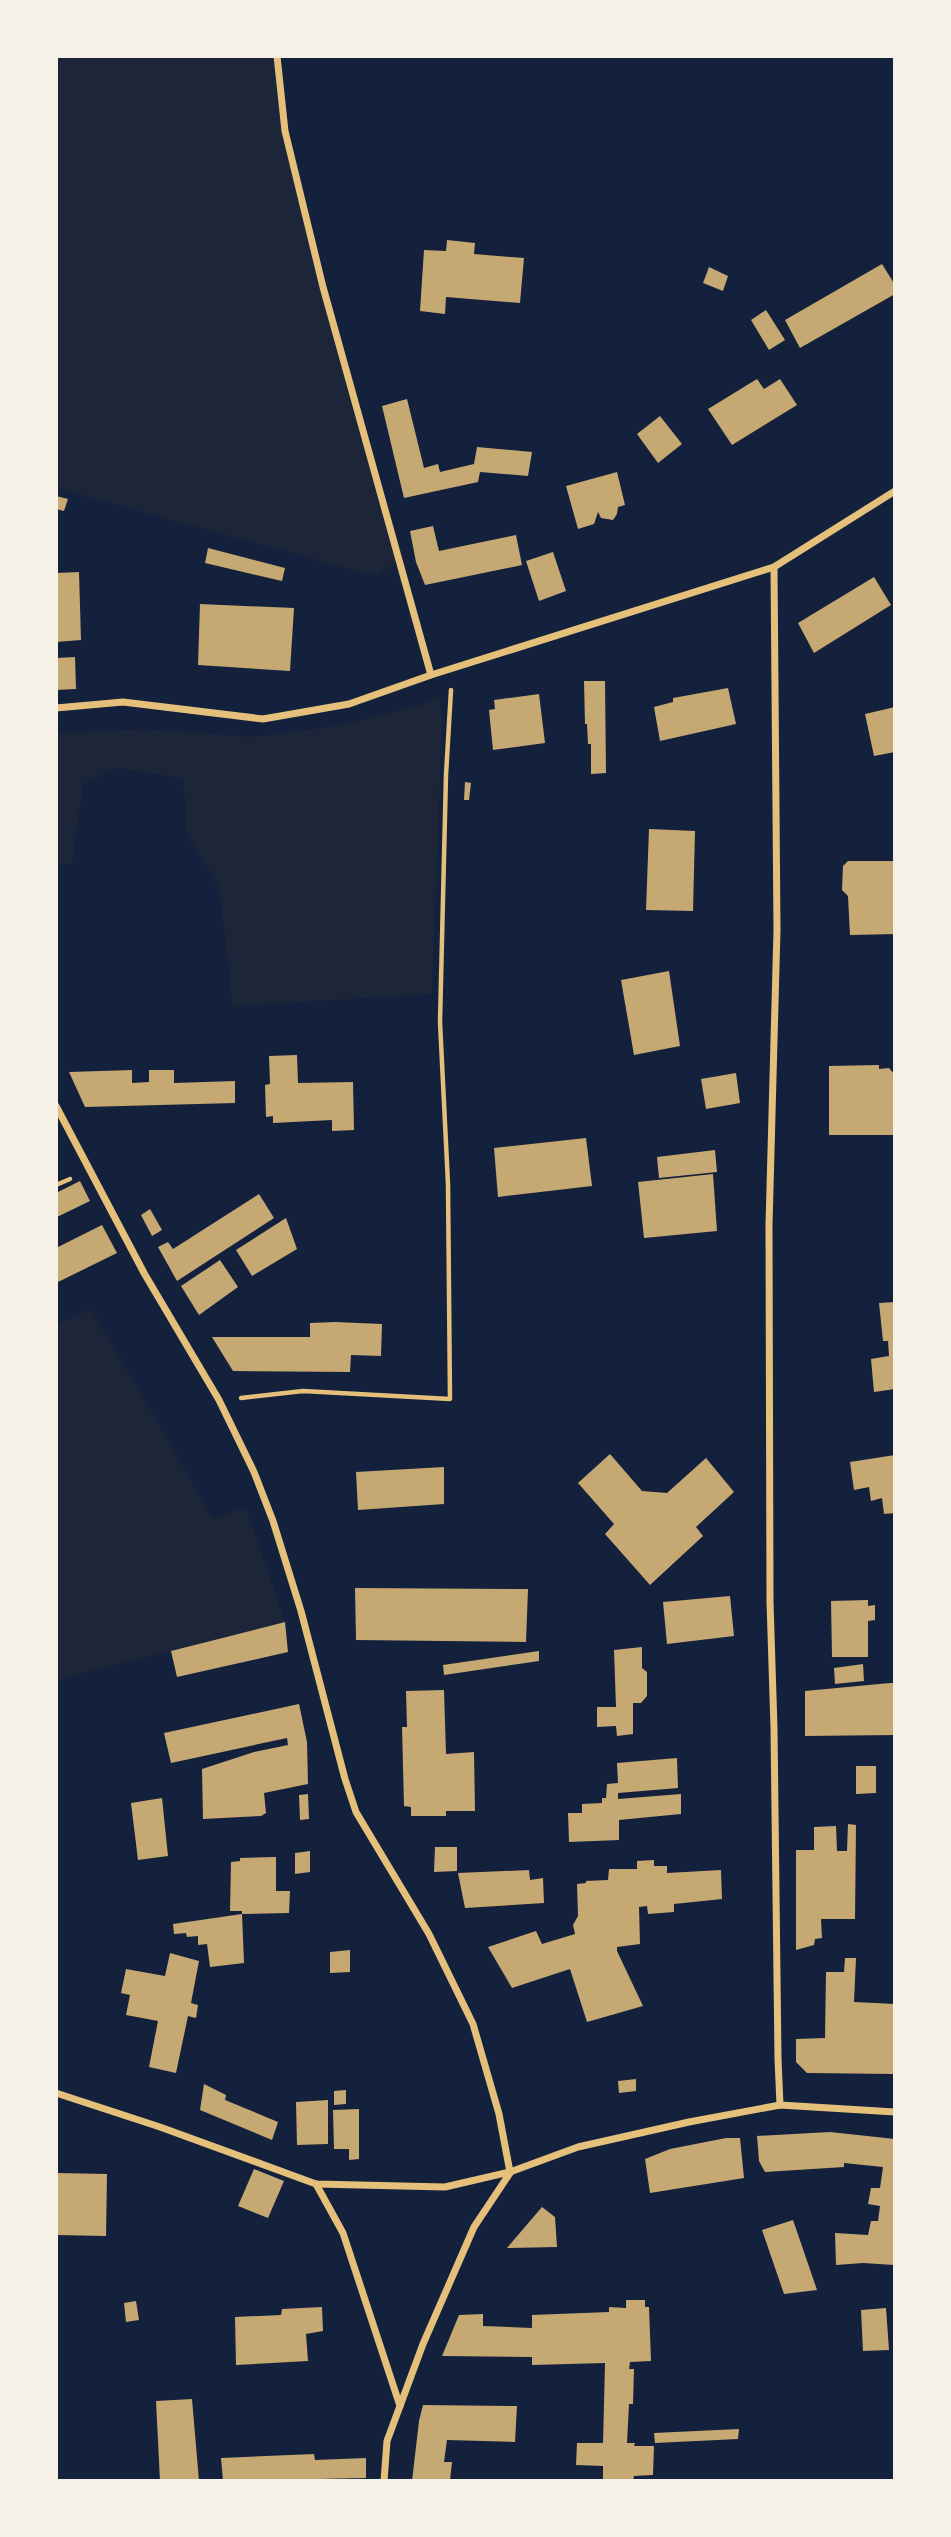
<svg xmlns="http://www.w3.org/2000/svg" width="951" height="2537" font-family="Roboto,sans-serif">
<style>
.green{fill:#1d2539}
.building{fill:#c6a872}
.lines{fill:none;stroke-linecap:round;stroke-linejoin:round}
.path{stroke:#e5c07b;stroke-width:4.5}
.minor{stroke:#e5c07b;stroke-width:7}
</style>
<rect width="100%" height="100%" fill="#14213d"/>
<!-- green -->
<g class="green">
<path d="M56,56H277L285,131L399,560L375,576L56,488Z"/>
<path d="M439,696L442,720L432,994L233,1006L219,887L187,833L183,778L116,768L83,784L72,864H56V734L143,729L254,737L336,726L425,704Z"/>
<path d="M91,1309L171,1445L212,1519L246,1507L285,1622L56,1680V1325Z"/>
</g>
<!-- building -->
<g class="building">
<path d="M447,240L475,243L474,254L524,258L520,303L446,297L445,314L420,311L424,250L446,251Z"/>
<path d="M882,264L895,285V294L800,348L785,320Z"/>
<path d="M709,267L728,276L723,291L703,283Z"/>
<path d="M766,310L785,340L769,350L751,320Z"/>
<path d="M757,379L764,389L780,379L797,405L732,445L708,409Z"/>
<path d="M407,399L424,468L438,464L440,472L474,464L477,447L532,452L528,476L480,472L478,482L404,498L382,406Z"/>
<path d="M660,416L682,444L658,463L637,434Z"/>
<path d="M617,472L625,505L618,507L617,514L613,520L601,518L598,512L594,524L578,529L566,486Z"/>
<path d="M56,496L68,499L64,511L56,509Z"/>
<path d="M433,526L439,551L516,535L522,565L425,585L416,562L410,531Z"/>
<path d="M208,548L285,568L282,581L205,563Z"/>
<path d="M553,552L566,591L539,601L526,561Z"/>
<path d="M79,572L81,640L56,642V573Z"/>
<path d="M874,577L891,605L814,653L798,623Z"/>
<path d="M200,604L294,608L290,671L198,665Z"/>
<path d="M75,657L76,689L56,690V658Z"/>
<path d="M584,681H605L606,773L591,774V744H588L587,724H585Z"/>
<path d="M728,688L736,724L660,741L654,707L673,702V698Z"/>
<path d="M539,694L545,743L493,750L489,710L495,709L494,700Z"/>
<path d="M895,707V752L874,756L865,714Z"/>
<path d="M465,782L471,783L469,800H464Z"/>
<path d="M649,829L695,831L693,911L646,910Z"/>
<path d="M848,861H895V934L850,935L848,896L842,890L843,866Z"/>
<path d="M669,971L680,1046L634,1055L621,980Z"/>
<path d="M297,1055L298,1083L353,1082L354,1130L332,1131V1120L273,1123V1116L266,1117L265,1085L270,1084L269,1056Z"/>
<path d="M879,1065V1069L889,1068L895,1075V1135H829V1066Z"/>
<path d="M132,1070V1083L149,1082V1070H174V1083L235,1081V1103L85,1107L69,1072Z"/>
<path d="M736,1073L740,1103L706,1109L701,1079Z"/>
<path d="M586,1138L592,1186L498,1197L494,1148Z"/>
<path d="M715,1150L717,1172L659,1178L657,1157Z"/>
<path d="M713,1174L717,1231L644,1238L638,1182Z"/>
<path d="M80,1181L90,1201L57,1217L56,1193Z"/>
<path d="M259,1194L274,1218L177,1281L158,1247L168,1242L173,1249Z"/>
<path d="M150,1209L162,1230L152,1236L141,1215Z"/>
<path d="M286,1218L297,1249L252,1276L236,1250Z"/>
<path d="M102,1225L117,1253L56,1283V1248Z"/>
<path d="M220,1260L238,1287L199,1315L181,1286Z"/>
<path d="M895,1302V1389L874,1392L871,1359L889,1356L888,1341H883L879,1303Z"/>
<path d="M335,1322L382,1324L381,1356L351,1355L350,1372L233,1371L212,1337H310V1323Z"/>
<path d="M610,1454L642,1491L667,1493L706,1458L734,1492L696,1527L703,1536L650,1585L605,1534L614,1524L578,1483Z"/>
<path d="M895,1455V1513L884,1514L882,1498L871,1501L869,1487L854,1490L850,1462Z"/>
<path d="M444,1467V1504L358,1510L356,1472Z"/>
<path d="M355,1588L528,1589L526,1642L356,1640Z"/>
<path d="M730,1596L734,1636L667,1644L663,1602Z"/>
<path d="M868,1600V1606L875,1605V1620L868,1621V1657H832L831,1601Z"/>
<path d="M285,1622L288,1652L177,1677L171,1651Z"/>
<path d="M642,1647V1668L647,1672V1696L641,1703H633V1734L617,1736L616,1726L597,1727V1707H616L614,1650Z"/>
<path d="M539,1651V1661L444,1675L443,1665Z"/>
<path d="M863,1664L864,1681L835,1684L834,1668Z"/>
<path d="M890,1683H895V1735L805,1736V1691Z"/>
<path d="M444,1690L446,1754L474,1752L475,1811H446V1816H411V1807L404,1806L402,1727H407L406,1691Z"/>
<path d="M299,1704L307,1742L308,1784L264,1793L266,1813L261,1816L203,1819L202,1769L254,1752L288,1745L287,1738L171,1763L164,1733Z"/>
<path d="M677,1758L678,1788L618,1793V1799L681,1794V1814L619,1820V1840L569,1842L568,1813H582V1804L602,1803V1798H606L607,1784L618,1783L617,1763Z"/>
<path d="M856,1766H876V1793L856,1794Z"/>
<path d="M308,1794L309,1819L300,1820L299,1795Z"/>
<path d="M162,1798L168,1856L138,1860L131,1803Z"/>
<path d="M848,1824L856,1825L855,1919H821L822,1938L815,1939L814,1945L796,1950V1850H814V1827L836,1826L837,1851H847Z"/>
<path d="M435,1847H457V1871L434,1872Z"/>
<path d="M310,1851V1872L295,1874V1853Z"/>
<path d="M276,1857V1891H290L289,1913L242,1914V1911H230L231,1862L240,1861V1858Z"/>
<path d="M654,1860V1866H667V1873L721,1870L722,1899L674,1904V1912L648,1914L647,1906L639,1907L640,1944L617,1947V1951L643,2006L587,2022L570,1969L512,1988L488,1947L536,1931L542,1944L575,1934L573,1925L578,1916L577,1884L586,1883V1881L608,1880L609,1869H637V1861Z"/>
<path d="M529,1870L530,1880L543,1878L544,1903L465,1908L458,1873Z"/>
<path d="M242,1914L244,1963L210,1967L207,1944L198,1945V1936L187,1937L186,1933L174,1934L173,1924Z"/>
<path d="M350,1950V1972L330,1973V1952Z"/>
<path d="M170,1953L199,1961L191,2003L198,2005L196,2018L188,2016L176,2073L149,2067L158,2021L126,2015L130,1995L121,1993L126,1969L165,1976Z"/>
<path d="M845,1958H856L854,2002L895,2004L894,2074L807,2073L796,2062V2039L825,2038L826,1972H844Z"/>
<path d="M636,2079V2091L619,2093L618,2081Z"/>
<path d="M204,2084L226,2095L225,2100L278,2122L272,2140L200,2110Z"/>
<path d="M346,2090V2104L334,2105V2091Z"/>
<path d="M328,2100V2144L297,2145L296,2102Z"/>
<path d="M359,2109V2159L349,2160V2149H334L333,2110Z"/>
<path d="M830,2132L895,2139L894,2265L863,2263L836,2265L835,2233L868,2235L871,2221H878L880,2206L868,2204L871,2188H880L883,2167L844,2163V2167L765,2172L759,2161L757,2136Z"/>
<path d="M726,2138H740L744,2178L650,2193L645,2159L670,2149Z"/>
<path d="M254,2169L284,2181L268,2218L238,2206Z"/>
<path d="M56,2173L107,2174L106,2236L56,2235Z"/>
<path d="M542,2207L555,2217L557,2247L507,2248Z"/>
<path d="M793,2220L817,2290L784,2294L762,2230Z"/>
<path d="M626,2300H645V2307H649L651,2361L630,2362L629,2369H634L633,2404H629L627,2443H635L634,2446H654L653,2475L634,2476L633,2481H603V2466L576,2465L577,2443H603L605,2363L532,2365V2357L442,2356L459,2315L483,2314V2326L532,2328V2315L609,2312V2307L626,2308Z"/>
<path d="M136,2301L139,2320L126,2322L124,2303Z"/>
<path d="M322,2307L323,2331L306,2334L308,2361L236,2365L235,2317L281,2315L282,2309Z"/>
<path d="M886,2308L889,2350L863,2351L861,2310Z"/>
<path d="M192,2399L199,2481H160L156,2401Z"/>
<path d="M423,2405L517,2406L515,2442L447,2440L444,2462H452L450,2481H412L419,2421Z"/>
<path d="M739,2429L738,2439L655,2443L654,2433Z"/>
<path d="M314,2454L315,2460L366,2458V2478L223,2481L221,2458Z"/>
</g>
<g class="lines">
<!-- path -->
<g class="path">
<path d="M56,1185L70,1179"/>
<path d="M241,1398L303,1391L450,1399L448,1184L440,1022L446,775L451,690"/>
</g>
<!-- minor -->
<g class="minor">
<path d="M277,56L285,131L323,287L431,675"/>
<path d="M774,567L777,930L769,1225L770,1602L774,1728L778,2059L780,2105"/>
<path d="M56,708L123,702L263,719L349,704L431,675L774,567L895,491"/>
<path d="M56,1106L144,1273L219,1400L254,1472L273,1521L301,1611L345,1779L356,1812L429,1934L473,2024L499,2114L510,2172"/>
<path d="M56,2093L160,2127L316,2184L445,2187L510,2172L578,2147L689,2122L780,2105L895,2112"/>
<path d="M316,2184L343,2233L400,2406"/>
<path d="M384,2481L387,2441L423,2344L474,2227L510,2173"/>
</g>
</g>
<!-- border -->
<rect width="951" height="2537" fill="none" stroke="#f6f1e7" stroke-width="116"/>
</svg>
